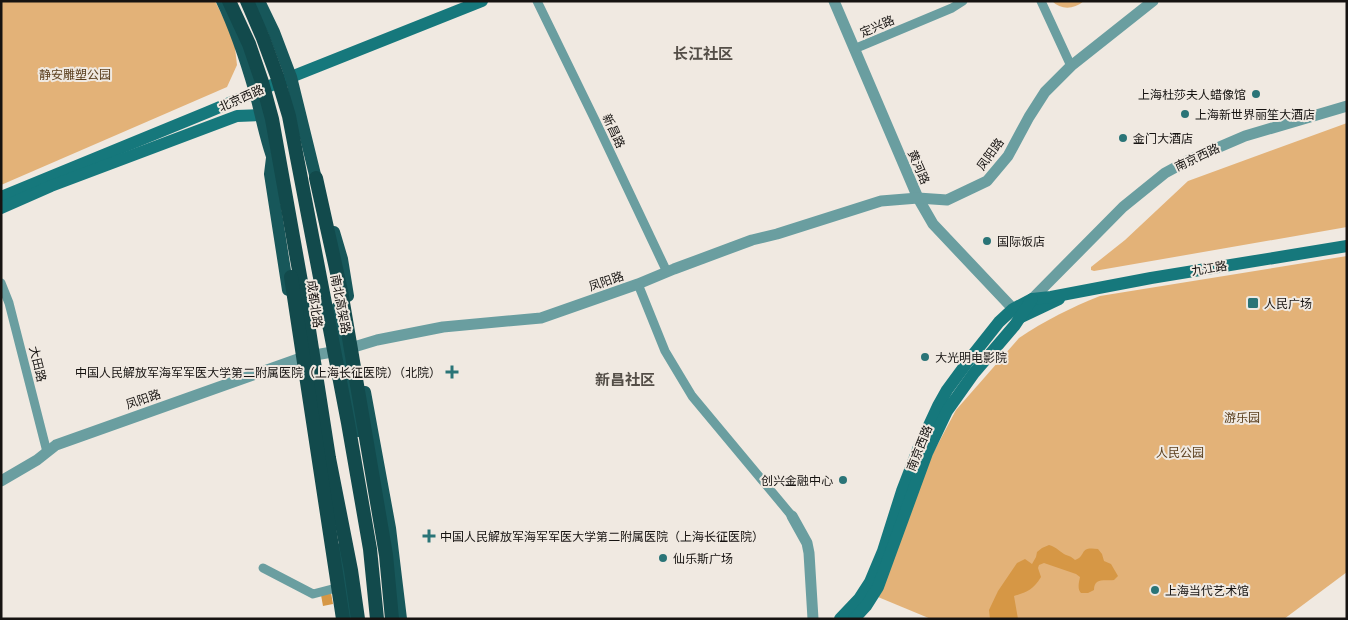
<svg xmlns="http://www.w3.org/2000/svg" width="1348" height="620" font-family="'PT Sans Narrow','Noto Sans SC',sans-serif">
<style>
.green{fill:#e3b278}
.forest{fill:#d69745}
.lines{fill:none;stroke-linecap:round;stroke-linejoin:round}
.minor{stroke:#6a9ea0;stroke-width:9}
.tertiary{stroke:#6a9ea0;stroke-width:11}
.secondary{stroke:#16787c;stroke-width:12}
.primary{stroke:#17575a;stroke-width:12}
.trunk{stroke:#124a4c;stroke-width:14}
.poi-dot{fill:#2a7477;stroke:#f0e9e1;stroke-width:2}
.labels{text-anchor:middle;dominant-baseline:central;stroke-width:4;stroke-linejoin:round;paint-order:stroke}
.street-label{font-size:12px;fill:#161311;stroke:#f0e9e1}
.park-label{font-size:12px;fill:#593e1d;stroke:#f0e9e1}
.poi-label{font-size:12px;fill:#161311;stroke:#f0e9e1;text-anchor:start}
.quarter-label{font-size:15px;font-weight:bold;fill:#544e47;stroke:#f0e9e1}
</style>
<rect width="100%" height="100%" fill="#f0e9e1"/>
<!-- green -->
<g class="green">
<path d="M1,1H215L234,39L237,65L227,87L1,185Z"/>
<path d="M1052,1H1084C1073,10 1061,10 1052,1Z"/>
<path d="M1347,123V227L1094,271L1091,270V267L1125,240L1188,181Z"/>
<path d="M1347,256V572L1284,619H931L878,597L931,457L956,410L1019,338C1044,321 1072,307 1100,296Z"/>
</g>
<!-- forest -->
<g class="forest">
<path d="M1049,545C1056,547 1058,550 1064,554C1068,556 1071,556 1075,560C1087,556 1078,546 1098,549L1102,554L1104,561L1111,564L1118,576L1114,580C1105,581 1094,577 1094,590L1088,593H1081C1077,589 1079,582 1080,577L1076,574L1044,563L1039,565L1038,568L1041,577C1033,590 1027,592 1014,596L1018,619H990L989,610L998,591L1017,563L1025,559L1032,564L1036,557L1037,552L1042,548Z"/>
<path d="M331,593L333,604L323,606L321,595Z"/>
</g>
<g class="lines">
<!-- minor -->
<g class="minor">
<path d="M537,1L596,122L667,272"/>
<path d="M1041,1L1071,66"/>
<path d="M854,49L952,8L963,1"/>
<path d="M1,283L9,303L47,452"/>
<path d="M638,284L665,351L692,396L792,516"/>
<path d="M263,568L313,594L336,588"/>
</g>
<!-- tertiary -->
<g class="tertiary">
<path d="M834,1L918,198L933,224L1018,314"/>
<path d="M1032,299L1123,207L1165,173L1189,160L1245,136L1347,106"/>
<path d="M1,481L37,460L56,445L298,359L309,356L344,350L377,340L443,327L541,318L638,284L674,269L752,240L777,234L881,201L918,198L947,200L987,181L1008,156L1029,117L1045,92L1071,66L1153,1"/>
<path d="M792,516L807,543L809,553L813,619"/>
</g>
<!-- secondary -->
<g class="secondary">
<path d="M1,197L208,112L291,77L482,1"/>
<path d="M1,208L51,186L237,116L261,115"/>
<path d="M1021,317L1059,299"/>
<path d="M840,619L859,599L870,582L883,551L902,491L919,447L938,406L947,390L972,356L999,322L1013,309L1032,299L1051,297L1151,278L1347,246"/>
<path d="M854,619L866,606L878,587L927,453L947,411L974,373L1015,325L1032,299"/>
</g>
<!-- primary -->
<g class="primary">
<path d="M222,1C236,30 246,61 255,92C262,117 266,145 277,169"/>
<path d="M259,1L274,32L291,77L318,187"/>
<path d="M272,158L270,174L288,290"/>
<path d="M334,232L342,259L348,296"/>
<path d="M337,308L350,388L358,431"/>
<path d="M365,392L390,528L401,619"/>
<path d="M341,549L351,619"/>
</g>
<!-- trunk -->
<g class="trunk">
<path d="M229,1L249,44L262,82L272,119L305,304L329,458L351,570L358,619"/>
<path d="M247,1L263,38L277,76L289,116L348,423L370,549L377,619"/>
<path d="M316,178L341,291L386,555L392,619"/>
<path d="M291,277L343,619"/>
</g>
</g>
<!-- markers -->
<g class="poi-dot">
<circle cx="1256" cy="94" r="5"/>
<circle cx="1185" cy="114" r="5"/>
<circle cx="1123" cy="138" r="5"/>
<circle cx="987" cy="241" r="5"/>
<rect x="1247" y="297" width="12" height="12" rx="2.5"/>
<circle cx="925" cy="357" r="5"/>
<path d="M449.5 364.5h5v5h5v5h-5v5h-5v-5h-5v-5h5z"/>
<circle cx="843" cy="480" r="5"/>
<path d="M426.5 528.5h5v5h5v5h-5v5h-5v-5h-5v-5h5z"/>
<circle cx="663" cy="558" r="5"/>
<circle cx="1155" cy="590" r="5"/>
</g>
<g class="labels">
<!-- street labels -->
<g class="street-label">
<text transform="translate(877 26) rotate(-23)">定兴路</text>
<text transform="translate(241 98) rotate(-24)">北京西路</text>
<text transform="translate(614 131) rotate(65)">新昌路</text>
<text transform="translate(990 154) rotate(-54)">凤阳路</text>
<text transform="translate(1197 157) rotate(-25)">南京西路</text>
<text transform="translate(919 167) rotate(67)">黄河路</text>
<text transform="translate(1209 268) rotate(-9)">九江路</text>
<text transform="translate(606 281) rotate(-19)">凤阳路</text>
<text transform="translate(315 304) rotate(82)">成都北路</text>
<text transform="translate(341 304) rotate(79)">南北高架路</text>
<text transform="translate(38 364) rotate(76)">大田路</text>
<text transform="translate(143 399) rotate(-19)">凤阳路</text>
<text transform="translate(919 448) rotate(-68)">南京西路</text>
</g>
<!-- park labels -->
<g class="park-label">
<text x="75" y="74">静安雕塑公园</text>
<text x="1242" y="417">游乐园</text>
<text x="1180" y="452">人民公园</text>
</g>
<!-- poi labels -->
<g class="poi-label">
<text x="1246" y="94" text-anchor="end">上海杜莎夫人蜡像馆</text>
<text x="1195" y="114">上海新世界丽笙大酒店</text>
<text x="1133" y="138">金门大酒店</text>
<text x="997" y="241">国际饭店</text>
<text x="1264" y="303">人民广场</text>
<text x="935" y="357">大光明电影院</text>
<text x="441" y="372" text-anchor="end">中国人民解放军海军军医大学第二附属医院（上海长征医院）（北院）</text>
<text x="833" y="480" text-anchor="end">创兴金融中心</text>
<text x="440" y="536">中国人民解放军海军军医大学第二附属医院（上海长征医院）</text>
<text x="673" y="558">仙乐斯广场</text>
<text x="1165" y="590">上海当代艺术馆</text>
</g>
<!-- quarter labels -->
<g class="quarter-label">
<text x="703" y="53">长江社区</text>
<text x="625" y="379">新昌社区</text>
</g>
</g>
<!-- border -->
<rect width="1348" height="620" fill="none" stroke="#161311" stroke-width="5"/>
</svg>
